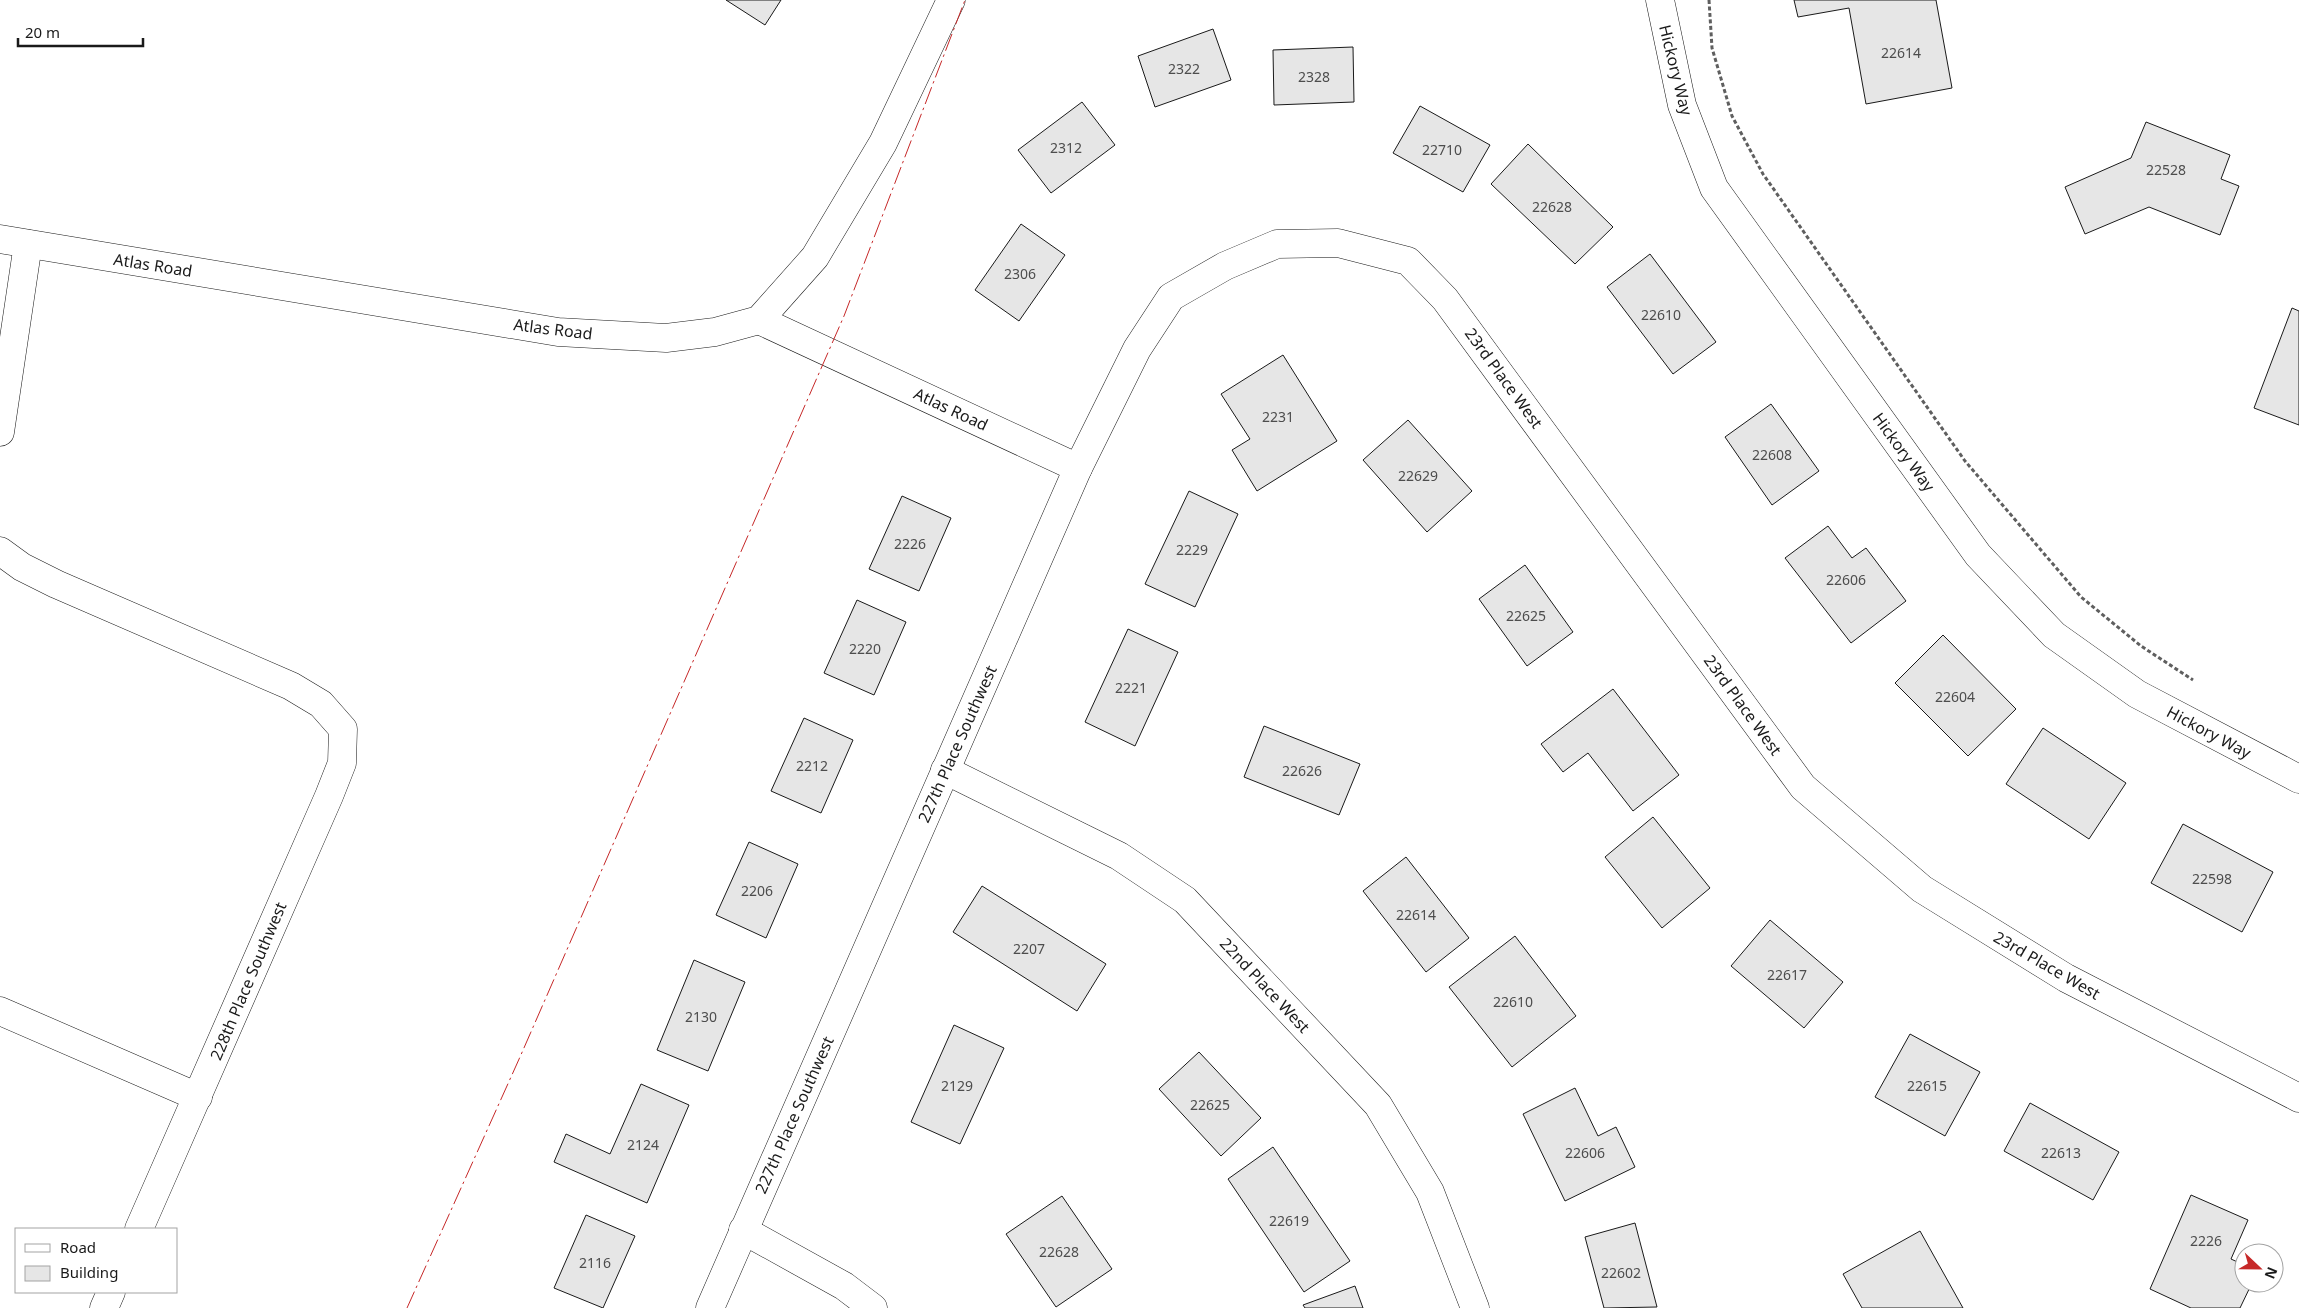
<svg xmlns="http://www.w3.org/2000/svg" width="2299" height="1308" font-family="'Noto Sans',sans-serif">
<style>
.building{fill:#e6e6e6;stroke:#1a1a1a}
.lines{fill:none;stroke-linecap:round;stroke-linejoin:round}
.minor-casing{stroke:#1a1a1a;stroke-width:29}
.major-casing{stroke:#1a1a1a;stroke-width:29}
.path{stroke:#5f5f5f;stroke-width:3;stroke-dasharray:4 2.5;stroke-linecap:butt}
.minor{stroke:#fff;stroke-width:28}
.major{stroke:#fff;stroke-width:28}
.power{stroke:#c62828;stroke-width:1;stroke-dasharray:18 4 2.5 4;stroke-linecap:butt}
.labels{text-anchor:middle;dominant-baseline:central;stroke-width:4;stroke-linejoin:round;paint-order:stroke}
.number-label{font-size:14px;fill:#4d4d4d}
.street-label{font-size:16px;fill:#1a1a1a;stroke:#fff}
</style>
<rect width="100%" height="100%" fill="#fff"/>
<!-- building -->
<g class="building">
<path d="M726,0H781L765,25Z"/>
<path d="M1794,0H1936L1952,88L1866,104L1849,8L1798,17Z"/>
<path d="M1213,29L1231,80L1155,107L1138,56Z"/>
<path d="M1353,47L1354,102L1274,105L1273,50Z"/>
<path d="M1082,102L1115,145L1051,193L1018,150Z"/>
<path d="M1420,106L1490,145L1463,192L1393,153Z"/>
<path d="M2146,122L2230,155L2221,179L2239,186L2220,235L2149,207L2085,234L2065,187L2131,158Z"/>
<path d="M1528,144L1613,227L1575,264L1491,184Z"/>
<path d="M1021,224L1065,255L1019,321L975,290Z"/>
<path d="M1650,254L1716,342L1673,374L1607,287Z"/>
<path d="M2292,308L2299,311V425L2254,408Z"/>
<path d="M1283,355L1337,441L1257,491L1232,450L1250,439L1221,394Z"/>
<path d="M1771,404L1819,471L1772,505L1725,437Z"/>
<path d="M1408,420L1472,491L1427,532L1363,460Z"/>
<path d="M1189,491L1238,514L1195,607L1145,584Z"/>
<path d="M902,496L951,518L919,591L869,569Z"/>
<path d="M1828,526L1852,558L1866,548L1906,601L1851,643L1785,558Z"/>
<path d="M1525,565L1573,632L1527,666L1479,599Z"/>
<path d="M857,600L906,622L874,695L824,673Z"/>
<path d="M1128,629L1178,652L1135,746L1085,722Z"/>
<path d="M1943,635L2016,709L1968,756L1895,683Z"/>
<path d="M1613,689L1679,775L1633,811L1588,753L1563,772L1541,744Z"/>
<path d="M804,718L853,740L821,813L771,791Z"/>
<path d="M1264,726L1360,764L1339,815L1244,777Z"/>
<path d="M2043,728L2126,783L2089,839L2006,784Z"/>
<path d="M1653,817L1710,888L1662,928L1605,857Z"/>
<path d="M2183,824L2273,872L2242,932L2151,883Z"/>
<path d="M749,842L798,864L766,938L716,915Z"/>
<path d="M1406,857L1469,938L1426,972L1363,891Z"/>
<path d="M982,886L1106,964L1077,1011L953,932Z"/>
<path d="M1770,920L1843,982L1804,1028L1731,966Z"/>
<path d="M1515,936L1576,1016L1512,1067L1449,987Z"/>
<path d="M694,960L745,982L708,1071L657,1050Z"/>
<path d="M954,1025L1004,1048L960,1144L911,1122Z"/>
<path d="M1910,1034L1980,1072L1945,1136L1875,1097Z"/>
<path d="M1199,1052L1261,1118L1221,1156L1159,1089Z"/>
<path d="M641,1084L689,1105L647,1203L554,1162L566,1134L610,1154Z"/>
<path d="M1575,1088L1598,1136L1616,1127L1635,1167L1565,1201L1523,1114Z"/>
<path d="M2030,1103L2119,1152L2093,1200L2004,1151Z"/>
<path d="M1273,1147L1350,1261L1304,1292L1228,1179Z"/>
<path d="M2191,1195L2248,1220L2231,1259L2244,1265V1283H2252L2240,1308H2191L2150,1289Z"/>
<path d="M1062,1196L1112,1269L1056,1307L1006,1234Z"/>
<path d="M586,1215L635,1236L603,1308L554,1288Z"/>
<path d="M1635,1223L1657,1307L1604,1308L1585,1237Z"/>
<path d="M1920,1231L1963,1308H1862L1843,1274Z"/>
<path d="M1355,1286L1363,1308H1305L1303,1305Z"/>
</g>
<g class="lines">
<defs>
<g id="minor">
<path d="M1660,0L1682,105L1714,188L1978,555L2054,635L2137,694L2299,779"/>
<path d="M759,320L1078,468"/>
<path d="M0,432L28,244"/>
<path d="M0,551L22,567L56,584L291,686L321,704L343,729L342,763L329,796L139,1229"/>
<path d="M945,770L1119,856L1185,900L1378,1105L1430,1192L1475,1308"/>
<path d="M0,1011L198,1097"/>
<path d="M743,1230L844,1286L873,1308"/>
<path d="M104,1308L111,1292"/>
<path d="M710,1308L1078,468L1137,349L1171,297L1225,266L1277,244L1338,243L1408,261L1445,299L1803,787L1922,889L2066,978L2299,1098"/>
</g>
<path id="major" d="M0,239L558,332L666,338L715,332L759,320L815,257L883,143L951,0"/>
</defs>
<!-- minor casing -->
<use href="#minor" class="minor-casing"/>
<!-- major casing -->
<use href="#major" class="major-casing"/>
<!-- path -->
<path class="path" d="M1709,0L1712,48L1732,116L1763,174L1965,461L2081,597L2141,646L2193,680"/>
<!-- minor -->
<use href="#minor" class="minor"/>
<!-- major -->
<use href="#major" class="major"/>
<!-- power -->
<path class="power" d="M407,1308L520,1057L844,316L965,0"/>
</g>
<g class="labels">
<!-- number labels -->
<g class="number-label">
<text x="1901" y="52">22614</text>
<text x="1184" y="68">2322</text>
<text x="1314" y="76">2328</text>
<text x="1066" y="147">2312</text>
<text x="1442" y="149">22710</text>
<text x="2166" y="169">22528</text>
<text x="1552" y="206">22628</text>
<text x="1020" y="273">2306</text>
<text x="1661" y="314">22610</text>
<text x="1278" y="416">2231</text>
<text x="1772" y="454">22608</text>
<text x="1418" y="475">22629</text>
<text x="910" y="543">2226</text>
<text x="1192" y="549">2229</text>
<text x="1846" y="579">22606</text>
<text x="1526" y="615">22625</text>
<text x="865" y="648">2220</text>
<text x="1131" y="687">2221</text>
<text x="1955" y="696">22604</text>
<text x="812" y="765">2212</text>
<text x="1302" y="770">22626</text>
<text x="2212" y="878">22598</text>
<text x="757" y="890">2206</text>
<text x="1416" y="914">22614</text>
<text x="1029" y="948">2207</text>
<text x="1787" y="974">22617</text>
<text x="1513" y="1001">22610</text>
<text x="701" y="1016">2130</text>
<text x="957" y="1085">2129</text>
<text x="1927" y="1085">22615</text>
<text x="1210" y="1104">22625</text>
<text x="643" y="1144">2124</text>
<text x="1585" y="1152">22606</text>
<text x="2061" y="1152">22613</text>
<text x="1289" y="1220">22619</text>
<text x="2206" y="1240">2226</text>
<text x="1059" y="1251">22628</text>
<text x="595" y="1262">2116</text>
<text x="1621" y="1272">22602</text>
</g>
<!-- street labels -->
<g class="street-label">
<text transform="translate(1676 70) rotate(76)">Hickory Way</text>
<text transform="translate(153 265) rotate(9)">Atlas Road</text>
<text transform="translate(553 329) rotate(7)">Atlas Road</text>
<text transform="translate(1504 378) rotate(54)">23rd Place West</text>
<text transform="translate(951 409) rotate(25)">Atlas Road</text>
<text transform="translate(1904 452) rotate(54)">Hickory Way</text>
<text transform="translate(1743 705) rotate(54)">23rd Place West</text>
<text transform="translate(2209 732) rotate(28)">Hickory Way</text>
<text transform="translate(957 744) rotate(-66)">227th Place Southwest</text>
<text transform="translate(2047 965) rotate(30)">23rd Place West</text>
<text transform="translate(248 981) rotate(-67)">228th Place Southwest</text>
<text transform="translate(1265 985) rotate(47)">22nd Place West</text>
<text transform="translate(794 1115) rotate(-66)">227th Place Southwest</text>
</g>
</g>
<!-- legend -->
<rect x="15" y="1228" width="162" height="65" fill="#ffffff" stroke="#a3a3a3"/>
<rect x="25" y="1244" width="25" height="8" fill="#ffffff" stroke="#a3a3a3"/>
<text x="60" y="1253" font-size="15" fill="#1a1a1a">Road</text>
<rect x="25" y="1266" width="25" height="15" fill="#e6e6e6" stroke="#a3a3a3"/>
<text x="60" y="1278" font-size="15" fill="#1a1a1a">Building</text>
<!-- north arrow -->
<g transform="translate(2259 1268) rotate(112)"><circle r="24" fill="#ffffff" stroke="#a3a3a3"/>
<path d="M0-4L9 19L0 12L-9 19Z" fill="#c62828"/>
<text y="-8" font-size="14" font-weight="bold" text-anchor="middle" fill="#1a1a1a">N</text>
</g>
<!-- scale -->
<path d="M18 38v8h125v-8" fill="none" stroke="#1a1a1a" stroke-width="2.5"/>
<text x="25" y="38" font-size="15" fill="#1a1a1a" stroke="#ffffff" stroke-width="4" paint-order="stroke">20 m</text>
</svg>
